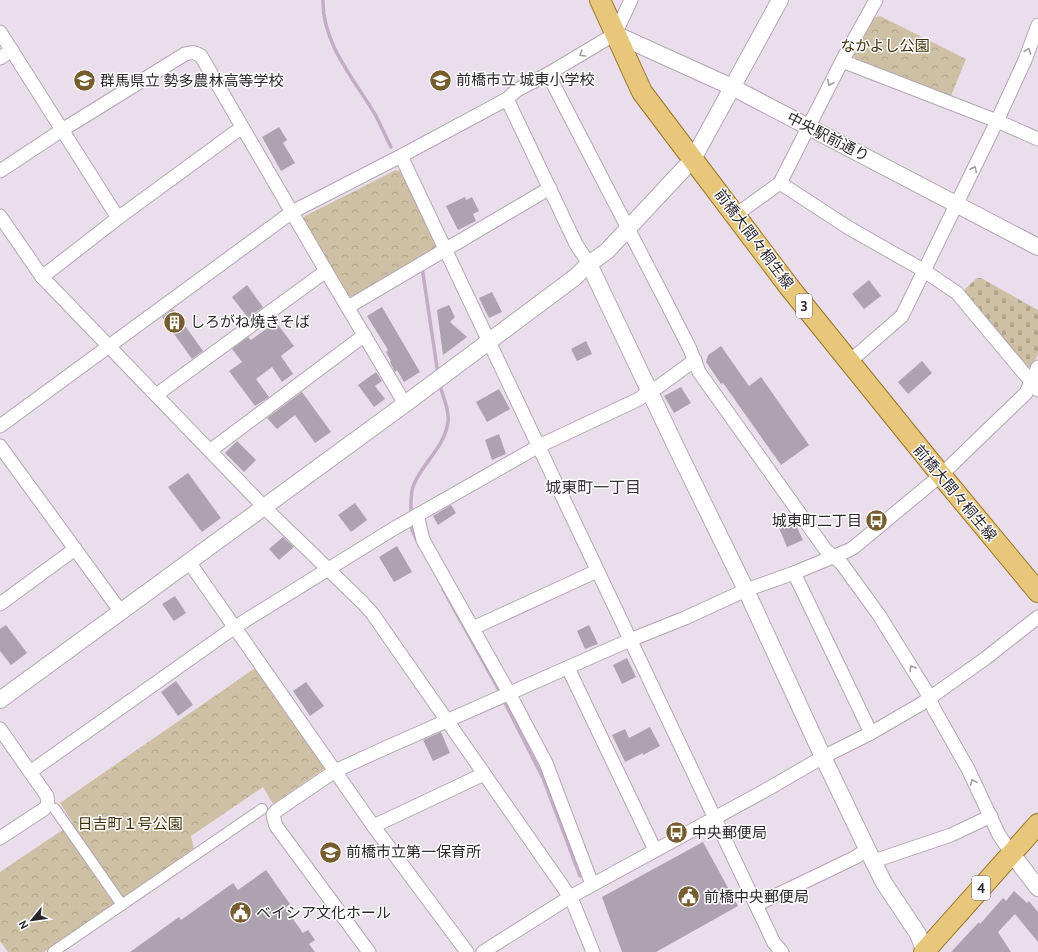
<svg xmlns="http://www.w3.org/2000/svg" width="1038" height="952" font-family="Cabin,'Noto Sans JP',sans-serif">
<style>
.cemetery{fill:url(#cemetery-stones)}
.park{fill:url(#park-crowns)}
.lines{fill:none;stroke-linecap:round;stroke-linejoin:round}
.stream{stroke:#c4acc6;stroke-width:3.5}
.building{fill:#afa2b0}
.pedestrian-casing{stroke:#b2a6b3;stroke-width:12}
.minor-casing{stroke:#b2a6b3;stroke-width:15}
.tertiary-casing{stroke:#b2a6b3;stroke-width:18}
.primary-casing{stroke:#9a7626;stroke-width:22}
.pedestrian{stroke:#fff;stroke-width:10}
.minor{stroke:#fff;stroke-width:13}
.tertiary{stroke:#fff;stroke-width:16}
.primary{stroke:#e6c77b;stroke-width:20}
.oneway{stroke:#a09da0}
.labels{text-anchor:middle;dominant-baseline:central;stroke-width:3;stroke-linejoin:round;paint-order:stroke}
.shield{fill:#fff;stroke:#6b676b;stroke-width:1}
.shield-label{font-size:14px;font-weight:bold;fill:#2b262c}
.park-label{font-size:15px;fill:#3e2d05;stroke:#fff}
.poi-label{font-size:15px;fill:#2b262c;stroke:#fff;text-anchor:start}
.street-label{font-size:15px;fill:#2b262c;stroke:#fff}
.neighbourhood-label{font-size:16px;fill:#3c323d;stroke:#fff}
</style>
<defs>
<pattern id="cemetery-stones" width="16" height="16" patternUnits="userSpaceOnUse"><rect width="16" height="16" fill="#cec0a5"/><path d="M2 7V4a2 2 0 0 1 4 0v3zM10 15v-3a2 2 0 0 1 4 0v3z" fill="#b1a58e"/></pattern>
<pattern id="park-crowns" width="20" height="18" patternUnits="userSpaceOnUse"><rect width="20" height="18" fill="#cec0a5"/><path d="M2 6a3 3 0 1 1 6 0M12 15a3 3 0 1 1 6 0" fill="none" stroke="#b1a58e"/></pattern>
</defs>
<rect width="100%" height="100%" fill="#ebdeec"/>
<!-- cemetery -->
<path class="cemetery" d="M977,278H981L1038,310V354L1032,367H1025L965,293V289Z"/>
<!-- park -->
<g class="park">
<path d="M880,16L966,59L951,96L857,61L853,55L873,18Z"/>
<path d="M396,170L403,172L437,244L435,248L353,297L346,295L302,222L305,216Z"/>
<path d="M258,666L328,766L273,804L263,787L191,836L194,849L44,952H8L0,941V872L73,823L60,803Z"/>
</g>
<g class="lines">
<!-- stream -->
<g class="stream">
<path d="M323,0C322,44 355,80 376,116C381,126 386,137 391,147"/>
<path d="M422,267L438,374"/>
<path d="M411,514C411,505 410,492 414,484C423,463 445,446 448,422C450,410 442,396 440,384"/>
<path d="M412,523V530L419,545"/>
<path d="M443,589L501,694"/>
<path d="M503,699L543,778L580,876"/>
</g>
</g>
<!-- building -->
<g class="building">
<path d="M279,127L287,140L283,143L295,163L281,171L262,137Z"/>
<path d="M465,197L466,200L472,197L479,211L473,214L476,221L458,230L446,206Z"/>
<path d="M869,280L881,296L864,309L852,294Z"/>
<path d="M247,285L263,307L248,318L232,297Z"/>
<path d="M492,292L502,312L489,318L479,298Z"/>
<path d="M449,305L455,317L450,322L467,337L443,355L437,310Z"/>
<path d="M382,307L420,372L404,382L397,370L395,372L390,362L391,361L386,352L388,350L367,316Z"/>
<path d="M173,309L203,351L192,359L162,317Z"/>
<path d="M276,322L294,346L281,356L293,374L282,382L272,367L256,379L269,397L255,406L229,371L242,362L232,349L248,337L251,340Z"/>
<path d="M586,341L592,354L577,361L571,349Z"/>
<path d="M721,346L749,386L761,377L809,445L781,465L723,383L721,384L706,362L708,355Z"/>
<path d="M922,361L932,373L908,394L898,382Z"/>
<path d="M376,372L382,381L375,386L385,399L374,407L358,385Z"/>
<path d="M681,387L691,403L674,413L664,396Z"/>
<path d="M499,389L510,409L487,422L476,402Z"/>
<path d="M302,392L331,432L315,443L295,415L277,429L267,418Z"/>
<path d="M499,434L506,454L492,460L485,440Z"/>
<path d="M237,441L256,460L244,472L225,453Z"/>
<path d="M188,473L221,518L202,532L168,487Z"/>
<path d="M355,503L367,520L351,532L338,515Z"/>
<path d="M451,505L456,513L438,525L433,516Z"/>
<path d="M794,521L803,540L787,547L779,528Z"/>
<path d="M283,537L294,547L279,560L269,549Z"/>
<path d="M397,546L412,572L394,582L379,557Z"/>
<path d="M175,596L186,613L174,621L162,604Z"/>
<path d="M6,625L27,653L11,665L0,651V629Z"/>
<path d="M589,625L598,644L585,649L577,631Z"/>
<path d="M627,658L636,677L622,684L613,665Z"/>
<path d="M176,681L193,705L178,716L161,692Z"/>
<path d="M306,682L324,706L310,716L293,691Z"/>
<path d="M650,727L660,746L643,755V753L625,762L612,735L625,729L629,738Z"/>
<path d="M441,732L450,753L433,761L423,740Z"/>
<path d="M703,842L738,906L656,952H622L602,897Z"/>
<path d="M266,870L290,904L285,908L303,933L308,930L315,940L309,944L315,952H130L179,917L181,920L233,883L238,890Z"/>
<path d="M1014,891L1027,903L1029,901L1038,912V942L1015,914L998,932L1011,952H951L979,922L980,924L1003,898L1006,901Z"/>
</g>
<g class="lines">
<defs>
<g id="pedestrian">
<path d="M55,809L122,905"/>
<path d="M53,952L262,809"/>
</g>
<g id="minor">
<path d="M0,32L118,218"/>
<path d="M0,58L12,50"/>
<path d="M842,61L997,121L1038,139"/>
<path d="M548,74L663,296L690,349L699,372L825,549L842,564L879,615L926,691L934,709L968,769L999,835L1012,854"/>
<path d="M507,99L517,90L548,74L615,34L631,0"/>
<path d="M401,156L774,943L782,952"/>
<path d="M0,171L62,130L185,54C192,52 195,52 201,56L326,271L405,404"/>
<path d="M780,183L842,61L876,0"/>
<path d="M735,213L744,209L780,183L849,228L923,270L957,293L1038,390"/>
<path d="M0,216L42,277L264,507L363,603L372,613L570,897L574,905L593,952"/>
<path d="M42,277L118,218L234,133L242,128"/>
<path d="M348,307L550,188"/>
<path d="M849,362L902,316L997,121L1025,60L1038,25"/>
<path d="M156,395L326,271"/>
<path d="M0,426L292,212L401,156L507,99L576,244L589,264"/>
<path d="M0,446L121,612"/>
<path d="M210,451L215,447L358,340L365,336"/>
<path d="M417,515L423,540L509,693L546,763L592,884"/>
<path d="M189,562L374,827L467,952"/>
<path d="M794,573L871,733"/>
<path d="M0,604L75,549"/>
<path d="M473,628L597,571"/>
<path d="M568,668L655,850"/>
<path d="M0,729L47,796L48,805L44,809L0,838"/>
<path d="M30,772L235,627L393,529L539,446L639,399L650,390L658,387L695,360"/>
<path d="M374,827L380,823L484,774"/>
<path d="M872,859H880L951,835L991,816"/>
<path d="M756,905L856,857L867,849"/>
<path d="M369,952L276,826L273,815L276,811L335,771L383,749L630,640L685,618L746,590L794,573L847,551L853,548L941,475L1026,393L1038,367"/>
<path d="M483,952L570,897L766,790L823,757L871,733L921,704L986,658L1038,617"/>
</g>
<g id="tertiary">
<path d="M615,34L732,87L1038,247"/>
<path d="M589,264L677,449L746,590L823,757L872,859L884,883L918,934L925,952"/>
<path d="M0,700L405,404L574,278L589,264L607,251L693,159L780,0"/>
<path d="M1012,854L1038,888"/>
</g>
<g id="primary">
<path d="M600,0L642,92L790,288L941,475L1038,592"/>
<path d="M924,952L1038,824"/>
</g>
</defs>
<!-- pedestrian casing -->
<use href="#pedestrian" class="pedestrian-casing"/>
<!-- minor casing -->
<use href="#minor" class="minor-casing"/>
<!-- tertiary casing -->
<use href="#tertiary" class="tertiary-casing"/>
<!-- primary casing -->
<use href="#primary" class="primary-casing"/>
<!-- pedestrian -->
<use href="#pedestrian" class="pedestrian"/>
<!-- minor -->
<use href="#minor" class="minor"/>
<!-- tertiary -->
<use href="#tertiary" class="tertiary"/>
<!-- primary -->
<use href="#primary" class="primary"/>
</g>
<!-- one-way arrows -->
<defs><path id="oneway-chevron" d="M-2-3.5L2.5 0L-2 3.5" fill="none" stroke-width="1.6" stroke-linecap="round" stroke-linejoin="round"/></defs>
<g class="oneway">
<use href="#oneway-chevron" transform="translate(1028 51) rotate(-69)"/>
<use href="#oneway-chevron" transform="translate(582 54) rotate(149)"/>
<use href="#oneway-chevron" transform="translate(830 83) rotate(117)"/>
<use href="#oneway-chevron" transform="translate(974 169) rotate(-64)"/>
<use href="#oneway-chevron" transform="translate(912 668) rotate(-122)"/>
<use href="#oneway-chevron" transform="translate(973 782) rotate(-114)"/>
</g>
<!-- icons -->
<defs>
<symbol id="school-disc" viewBox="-11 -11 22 22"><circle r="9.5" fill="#755d2d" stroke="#fff"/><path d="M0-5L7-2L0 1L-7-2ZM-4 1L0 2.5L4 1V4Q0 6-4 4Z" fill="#fff"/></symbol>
<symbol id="building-disc" viewBox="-11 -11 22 22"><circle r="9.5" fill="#755d2d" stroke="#fff"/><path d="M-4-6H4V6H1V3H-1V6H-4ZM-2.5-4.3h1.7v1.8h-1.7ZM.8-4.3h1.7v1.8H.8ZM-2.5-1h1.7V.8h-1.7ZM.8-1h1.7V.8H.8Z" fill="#fff"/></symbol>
<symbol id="bus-disc" viewBox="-11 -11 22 22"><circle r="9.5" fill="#755d2d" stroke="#fff"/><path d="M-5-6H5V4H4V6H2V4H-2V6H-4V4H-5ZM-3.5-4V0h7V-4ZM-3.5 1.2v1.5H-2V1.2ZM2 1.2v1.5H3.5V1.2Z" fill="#fff"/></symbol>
<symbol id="civic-disc" viewBox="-11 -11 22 22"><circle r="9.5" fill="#755d2d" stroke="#fff"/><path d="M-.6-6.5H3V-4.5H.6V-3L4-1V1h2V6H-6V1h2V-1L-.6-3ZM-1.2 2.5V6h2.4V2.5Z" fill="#fff"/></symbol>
</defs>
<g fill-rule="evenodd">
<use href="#school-disc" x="428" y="68" width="25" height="25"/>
<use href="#school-disc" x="72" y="68" width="25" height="25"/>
<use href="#building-disc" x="162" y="310" width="25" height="25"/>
<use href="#bus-disc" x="864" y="508" width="25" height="25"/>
<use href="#bus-disc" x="664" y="820" width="25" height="25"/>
<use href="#school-disc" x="318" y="840" width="25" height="25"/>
<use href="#civic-disc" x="676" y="884" width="25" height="25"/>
<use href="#civic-disc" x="228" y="900" width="25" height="25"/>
</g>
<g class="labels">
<!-- shield labels -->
<g class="shield">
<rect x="796" y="294" width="16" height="24" rx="3"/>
<rect x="972" y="876" width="18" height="24" rx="3"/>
</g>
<g class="shield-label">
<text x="804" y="306">3</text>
<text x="981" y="888">4</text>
</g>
<!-- park labels -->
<g class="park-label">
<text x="885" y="46">なかよし公園</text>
<text x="130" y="824">日吉町１号公園</text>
</g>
<!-- poi labels -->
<g class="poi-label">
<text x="456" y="80">前橋市立 城東小学校</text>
<text x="100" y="81">群馬県立 勢多農林高等学校</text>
<text x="190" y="322">しろがね焼きそば</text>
<text x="862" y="521" text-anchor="end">城東町二丁目</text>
<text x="692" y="833">中央郵便局</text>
<text x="346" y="852">前橋市立第一保育所</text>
<text x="704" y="897">前橋中央郵便局</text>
<text x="256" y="913">ベイシア文化ホール</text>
</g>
<!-- street labels -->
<g class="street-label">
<text transform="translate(828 137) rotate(27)">中央駅前通り</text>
<text transform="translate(754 239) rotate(53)">前橋大間々桐生線</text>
<text transform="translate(955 493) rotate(50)">前橋大間々桐生線</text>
</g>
<!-- neighbourhood labels -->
<g class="neighbourhood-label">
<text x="593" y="487">城東町一丁目</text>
</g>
</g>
<!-- north arrow -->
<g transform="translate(32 920) rotate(241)" stroke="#ffffff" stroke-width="3" paint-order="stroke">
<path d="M0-3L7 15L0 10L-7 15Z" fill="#2b262c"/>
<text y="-6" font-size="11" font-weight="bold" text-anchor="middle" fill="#2b262c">N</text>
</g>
</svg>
